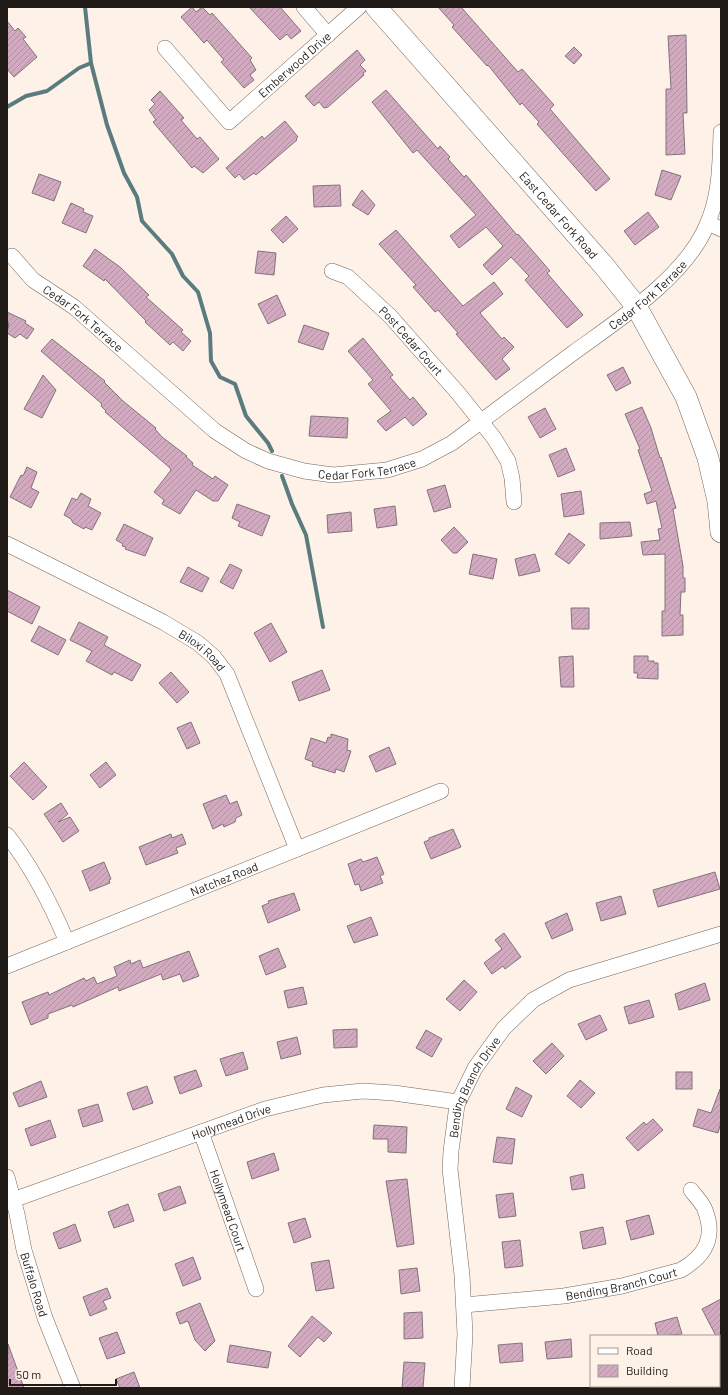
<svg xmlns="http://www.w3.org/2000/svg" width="728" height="1395" font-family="Barlow,sans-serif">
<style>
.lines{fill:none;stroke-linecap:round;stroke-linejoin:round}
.stream{stroke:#5a7c7e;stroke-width:4}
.building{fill:url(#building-hatch);stroke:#82737b}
.street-casing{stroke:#72665c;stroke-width:16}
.secondary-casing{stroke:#72665c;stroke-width:22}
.street{stroke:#fff;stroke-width:15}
.secondary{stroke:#fff;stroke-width:21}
.labels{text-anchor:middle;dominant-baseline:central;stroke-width:4;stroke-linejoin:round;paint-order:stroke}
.street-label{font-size:12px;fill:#201b17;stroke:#fdf1e8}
</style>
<defs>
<pattern id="building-hatch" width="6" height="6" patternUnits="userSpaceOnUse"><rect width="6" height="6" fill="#d1aabf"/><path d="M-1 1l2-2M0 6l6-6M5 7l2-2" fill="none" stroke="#b392a3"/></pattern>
</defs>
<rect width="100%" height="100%" fill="#fdf1e8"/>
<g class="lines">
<!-- stream -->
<g class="stream">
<path d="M85,7L91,63L107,125L124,173L137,197L142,221L172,254L183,276L198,292L210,333L211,361L220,377L235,384L246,416L268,443L272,451"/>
<path d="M7,107L26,96L47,91L79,68L91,63"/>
<path d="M282,476L292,504L306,535L323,627"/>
</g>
</g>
<!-- building -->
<g class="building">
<path d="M192,7L196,12L202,7L210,15L212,13L252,58L250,60L256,70L250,75L254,80L244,88L221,62L224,60L207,40L204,43L181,17Z"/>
<path d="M249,7H280L301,31L291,39L287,34L280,40Z"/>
<path d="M438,7H461L518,72L522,69L539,88L554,105L550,109L610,179L596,191L537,124L539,122L522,103L520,105L488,65L487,66L452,27L454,25Z"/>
<path d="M7,21L15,31L18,28L26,37L23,39L37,57L14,77L7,69Z"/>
<path d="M686,35L687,113H683L685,154L666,155V89H671L668,36Z"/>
<path d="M574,47L582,55L574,64L565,56Z"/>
<path d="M357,50L365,60L360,65L366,71L363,73L364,75L328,107L324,108L319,102L314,106L305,96Z"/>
<path d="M386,90L438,149L440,146L450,157L448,159L464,177L466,175L517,235L518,234L550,271L547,273L583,315L567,328L525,280L529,276L511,257L492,275L483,265L503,246L486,227L459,248L450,236L476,215L417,150L413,153L372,102Z"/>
<path d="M160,91L184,118L181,120L197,139L200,137L219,159L203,173L194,166L192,168L153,122L156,120L149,110L155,104L151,100Z"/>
<path d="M285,121L298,137L296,139L297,140L256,175L254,173L244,180L239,174L235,178L226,168L262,136L264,139Z"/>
<path d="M662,170L681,176L671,200L655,195Z"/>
<path d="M39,174L61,182L54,201L32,193Z"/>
<path d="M340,185L341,206L314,207L313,186Z"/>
<path d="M362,190L375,205L368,215L352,205Z"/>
<path d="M71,203L84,209L83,212L93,216L86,233L62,223Z"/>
<path d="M648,212L659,227L635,245L624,231Z"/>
<path d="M286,216L298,229L283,243L271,230Z"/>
<path d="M396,230L463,306L494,282L503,294L480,313L502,339L504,337L514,347L502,359L510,369L496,380L456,334L458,333L438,310L435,312L413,287L416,285L379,244Z"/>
<path d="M95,249L120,267L149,295L146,297L183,330L181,332L191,341L183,351L173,342L170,345L145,322L146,321L105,279L104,281L83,266Z"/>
<path d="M258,251L276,253L274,275L255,273Z"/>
<path d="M277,295L286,315L268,324L258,304Z"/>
<path d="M7,312L26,321L25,323L34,329L27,339L20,334L15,338L7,333L9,323L7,322Z"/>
<path d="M304,325L329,333L323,350L298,342Z"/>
<path d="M363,338L393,375L390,377L410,400L413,397L427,414L413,426L405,417L386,431L377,421L391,411L368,384L373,380L348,351Z"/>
<path d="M52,339L105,381L104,382L123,401L156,428L155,429L162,437L187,456L186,457L193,463L192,465L213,479L215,476L228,485L218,501H213L196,490L180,514L162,504L164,500L154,492L171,470L170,468L105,412L106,411L101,406L102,404L41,351Z"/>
<path d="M623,367L631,383L616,391L607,375Z"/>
<path d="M43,375L56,390L42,418L24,409Z"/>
<path d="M642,407L651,428L660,458L661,457L676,508L673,509L683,566V578H685V592H681L680,615H683V635L662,636V611H665V554L643,555L641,542L660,540L658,529L662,528L656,501L647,504L644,494L652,491L638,450L640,449L625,414Z"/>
<path d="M545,408L556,429L540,438L528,417Z"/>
<path d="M311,416L348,418L347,438L309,436Z"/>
<path d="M566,448L575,470L558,477L549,455Z"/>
<path d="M27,467L37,472L31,488L39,492L31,508L10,497L21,475L23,476Z"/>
<path d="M445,485L451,507L434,512L427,490Z"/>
<path d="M581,491L584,514L564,517L561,494Z"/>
<path d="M81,493L91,499L88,506L101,513L92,530L85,527L84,529L73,523L71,519L64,515L72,498L77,500Z"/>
<path d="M237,504L270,516L262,536L238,526L240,522L232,518Z"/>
<path d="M395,506L397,525L377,528L374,509Z"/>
<path d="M351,512L352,531L328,533L327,515Z"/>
<path d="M630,522L632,536L600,539V523Z"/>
<path d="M124,524L153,538L145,556L125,549L126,547L122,546L123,544L116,540Z"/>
<path d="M454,527L468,542L457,553H453L441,540Z"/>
<path d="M569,533L585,545L569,564L555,554Z"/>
<path d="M473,554L497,559L493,579L469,574Z"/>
<path d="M535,554L540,571L519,576L515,559Z"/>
<path d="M230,564L242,570L233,589L220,582Z"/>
<path d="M188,567L209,578L202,592L180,582Z"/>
<path d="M7,590L40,607L32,624L7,611Z"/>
<path d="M571,608H589V629H572Z"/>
<path d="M79,622L108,637L104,645L141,665L132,681L114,672L112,675L86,661L92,651L70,640Z"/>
<path d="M271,623L287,652L270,662L254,633Z"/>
<path d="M39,626L66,640L58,655L31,641Z"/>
<path d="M573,656L574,687H561L559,657Z"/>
<path d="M634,656H648V661H654V663H658V679L637,678L638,673H634Z"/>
<path d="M322,670L330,690L299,701L292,682Z"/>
<path d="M171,672L189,692L177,703L159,683Z"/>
<path d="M191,722L200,743L187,749L177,728Z"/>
<path d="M331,734L348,739L347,750L351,751L344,772L336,769L335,773L312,766L313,762L305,759L311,738L326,743L328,737L331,738Z"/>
<path d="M389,747L396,764L376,772L369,756Z"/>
<path d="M24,762L47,787L33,800L10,776Z"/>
<path d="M106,762L116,775L100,788L90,775Z"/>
<path d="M226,795L230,804L237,801L242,815L236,818L235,822L224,827L223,824L213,829L203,804Z"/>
<path d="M61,803L68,814L58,822L70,817L79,831L63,842L44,814Z"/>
<path d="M453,829L461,847L431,859L424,842L429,840V838Z"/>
<path d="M171,834L172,838L182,834L186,844L176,848L178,853L146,865L139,847Z"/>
<path d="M377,857L384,874L380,876L383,883L361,891L359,884L355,885L348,864L361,859L363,862Z"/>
<path d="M104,862L111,879L109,880L110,883L90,891L82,871Z"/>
<path d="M715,872L720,889L658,907L653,890Z"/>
<path d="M294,893L300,910L268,923L262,906L269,903L268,901Z"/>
<path d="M621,896L626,914L601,921L596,903Z"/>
<path d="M567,913L573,930L552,939L545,923Z"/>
<path d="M371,917L378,935L354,943L347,926Z"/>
<path d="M504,933L521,957L505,969L503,966L492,974L484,963L502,949L495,940Z"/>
<path d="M278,948L286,967L266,975L259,956Z"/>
<path d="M189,951L199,976L183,982L180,974L163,980L161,974L119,991L118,987L73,1007L72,1005L48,1014V1018L31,1025L22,1002L48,992L49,995L84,978L86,981L94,977L97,984L117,976L114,967L130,960L131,964L140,960L143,968Z"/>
<path d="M464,980L477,992L460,1011L446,999Z"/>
<path d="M705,983L710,1000L679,1010L675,994Z"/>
<path d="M303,987L307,1004L288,1008L284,991Z"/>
<path d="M649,1000L654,1017L629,1024L624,1007Z"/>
<path d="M600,1015L607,1030L586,1040L578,1024Z"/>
<path d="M357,1029V1047L334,1048L333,1030Z"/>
<path d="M426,1030L442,1039L432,1057L416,1048Z"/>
<path d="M297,1037L301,1054L281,1059L277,1042Z"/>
<path d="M552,1043L564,1056L546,1074L533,1061Z"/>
<path d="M243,1052L248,1069L226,1076L220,1059Z"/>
<path d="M196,1070L202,1086L180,1094L174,1077Z"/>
<rect x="676" y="1072" width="16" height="17"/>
<path d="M580,1080L595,1093L581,1108L567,1096Z"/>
<path d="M41,1081L47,1097L19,1107L13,1093Z"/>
<path d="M147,1086L153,1103L133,1110L127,1093Z"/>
<path d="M516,1087L532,1096L522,1117L506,1109Z"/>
<path d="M720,1089L721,1122L718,1133L693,1126L698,1109L711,1113Z"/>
<path d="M98,1104L103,1121L83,1127L78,1110Z"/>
<path d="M653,1119L663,1130L638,1151L626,1138L644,1122L646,1125Z"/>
<path d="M50,1120L56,1137L31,1146L25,1129Z"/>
<path d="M374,1125L407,1127L406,1153L388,1152V1139H373Z"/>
<path d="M497,1137L515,1139L512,1164L493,1162Z"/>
<path d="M274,1153L279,1170L252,1179L247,1162Z"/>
<path d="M583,1174L585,1188L572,1190L570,1177Z"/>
<path d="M407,1179L414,1244L397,1247L386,1181Z"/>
<path d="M180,1186L186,1203L164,1211L158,1194Z"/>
<path d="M513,1193L516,1216L499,1218L496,1195Z"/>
<path d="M128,1204L134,1221L114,1228L108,1212Z"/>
<path d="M649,1215L654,1234L631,1240L626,1221Z"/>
<path d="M305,1218L311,1237L294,1243L288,1223Z"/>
<path d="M75,1224L81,1241L59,1249L53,1233Z"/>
<path d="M603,1227L606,1244L583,1249L580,1232Z"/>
<path d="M520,1240L523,1266L505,1268L502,1242Z"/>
<path d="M193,1257L201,1279L183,1286L175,1264Z"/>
<path d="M329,1260L334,1288L316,1291L311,1263Z"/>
<path d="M417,1268L420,1291L401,1294L399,1270Z"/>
<path d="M107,1288L111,1298L103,1301L107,1309L90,1316L83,1297Z"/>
<path d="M721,1299V1345L719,1336H716L702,1309Z"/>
<path d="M200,1303L215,1341L205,1351L195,1340L188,1321L180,1324L176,1313Z"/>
<path d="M422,1312L423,1338L404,1339V1313Z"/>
<path d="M312,1316L332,1333L324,1342L318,1337L300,1357L288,1346Z"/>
<path d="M677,1317L682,1334L658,1336L655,1323Z"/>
<path d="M117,1332L125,1353L107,1359L99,1338Z"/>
<path d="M571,1339L572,1357L547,1359L545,1342Z"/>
<path d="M522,1343L523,1361L500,1363L498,1345Z"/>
<path d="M8,1344L24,1388H7Z"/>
<path d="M230,1345L271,1352L268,1368L227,1362Z"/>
<path d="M404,1362L425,1363L423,1388H402Z"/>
<path d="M134,1372L140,1388H120L116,1379Z"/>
</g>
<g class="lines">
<defs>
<g id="street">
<path d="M304,7L328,35"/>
<path id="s1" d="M165,48L229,122L359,7"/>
<path d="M708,223L721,229"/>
<path id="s2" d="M12,256L33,280L74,307L215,431L246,451L268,461L304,471L333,475L387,470L422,459L452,443C492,413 533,383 573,353C617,321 684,278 706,227C720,197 720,165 721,132"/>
<path id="s3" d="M332,271L348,277L390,316L458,393L494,438L508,461L512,478L514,502"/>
<path id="s4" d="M7,544L163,622L198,643L214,657L227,674L297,849"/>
<path d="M7,835C33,868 51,904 67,942"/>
<path id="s5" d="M7,966L441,791"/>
<path id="s6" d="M201,1132L256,1289"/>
<path id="s7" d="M7,1177L17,1214L24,1250L45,1318L73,1388"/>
<path id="s8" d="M13,1200L265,1109L323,1095L363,1091L394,1093L458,1102"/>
<path id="s9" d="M464,1305L564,1296L622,1286L681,1270C705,1256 716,1238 705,1210C703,1203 695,1196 691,1190"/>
<path id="s10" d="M462,1388L465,1334L462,1275L450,1169L451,1151L457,1105L475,1068L504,1028L533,1000L569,980L721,934"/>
</g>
<g id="secondary">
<path id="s11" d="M376,7L605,267L636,306L686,397L708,458L718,501L721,532"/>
</g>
</defs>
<!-- street casing -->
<use href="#street" class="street-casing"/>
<!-- secondary casing -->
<use href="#secondary" class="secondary-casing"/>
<!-- street -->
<use href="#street" class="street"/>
<!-- secondary -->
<use href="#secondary" class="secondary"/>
</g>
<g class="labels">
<!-- street labels -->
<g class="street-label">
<text stroke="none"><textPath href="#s1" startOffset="185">Emberwood Drive</textPath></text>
<text stroke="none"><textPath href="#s11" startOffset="277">East Cedar Fork Road</textPath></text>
<text stroke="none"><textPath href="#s2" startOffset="767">Cedar Fork Terrace</textPath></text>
<text stroke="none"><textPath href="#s2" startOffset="95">Cedar Fork Terrace</textPath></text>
<text stroke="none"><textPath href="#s3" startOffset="107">Post Cedar Court</textPath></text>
<text stroke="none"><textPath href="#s2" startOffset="431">Cedar Fork Terrace</textPath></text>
<text stroke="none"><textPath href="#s4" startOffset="223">Biloxi Road</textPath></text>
<text stroke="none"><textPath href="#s5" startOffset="234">Natchez Road</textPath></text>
<text stroke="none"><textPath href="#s10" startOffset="307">Bending Branch Drive</textPath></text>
<text stroke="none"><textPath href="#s8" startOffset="232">Hollymead Drive</textPath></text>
<text stroke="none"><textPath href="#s6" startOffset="83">Hollymead Court</textPath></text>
<text stroke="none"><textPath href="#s9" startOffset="159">Bending Branch Court</textPath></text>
<text stroke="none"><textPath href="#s7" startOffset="111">Buffalo Road</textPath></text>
</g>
</g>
<!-- border -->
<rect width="728" height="1395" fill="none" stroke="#201b17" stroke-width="16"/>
<!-- legend -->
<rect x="590" y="1335" width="130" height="52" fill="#fdf1e8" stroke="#a59b94"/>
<rect x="598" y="1348" width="20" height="6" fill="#ffffff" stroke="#a59b94"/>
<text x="626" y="1355" font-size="12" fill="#201b17">Road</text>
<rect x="598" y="1365" width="20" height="12" fill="url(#building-hatch)" stroke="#a59b94"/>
<text x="626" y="1375" font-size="12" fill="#201b17">Building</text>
<!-- scale -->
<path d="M10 1379v6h106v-6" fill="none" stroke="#201b17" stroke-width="2"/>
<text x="16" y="1379" font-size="12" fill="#201b17" stroke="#fdf1e8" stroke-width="3" paint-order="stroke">50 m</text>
</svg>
